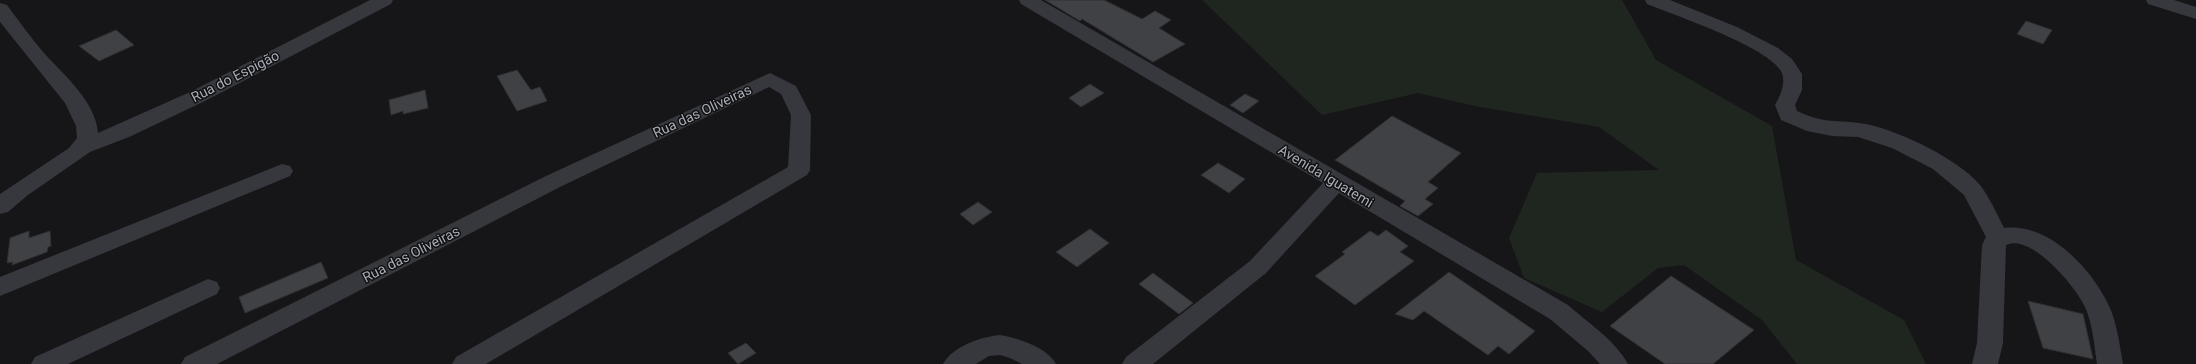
<svg xmlns="http://www.w3.org/2000/svg" width="2196" height="364" font-family="Roboto,sans-serif">
<style>
.green{fill:#1e261f}
.building{fill:#404145;stroke:#303034}
.lines{fill:none;stroke-linecap:round;stroke-linejoin:round}
.minor{fill:#37383d;fill-rule:evenodd}
.labels{text-anchor:middle;dominant-baseline:central;stroke-width:3;stroke-linejoin:round;paint-order:stroke}
.street-label{font-size:14px;fill:#a8adb8;stroke:#111113}
</style>
<rect width="100%" height="100%" fill="#161618"/>
<!-- green -->
<path class="green" d="M1202,0H1622L1656,60L1772,126L1796,260L1904,320L1926,364H1797L1762,320L1684,265L1658,268L1602,312L1524,278L1509,238L1537,173L1659,170L1599,127L1475,106L1418,93L1322,115Z"/>
<!-- building -->
<g class="building">
<path d="M1045,0H1104L1142,19L1155,11L1171,20L1159,28L1185,44L1153,62L1082,19L1080,21Z"/>
<path d="M2026,21L2052,30L2043,44L2017,34Z"/>
<path d="M116,30L134,45L99,61L79,46Z"/>
<path d="M517,70L531,90L540,87L547,101L517,111L497,76Z"/>
<path d="M1090,84L1104,93L1081,107L1069,98Z"/>
<path d="M425,90L428,108L403,114V111L391,115L389,100Z"/>
<path d="M1245,94L1259,101L1243,113L1230,105Z"/>
<path d="M1392,116L1461,153L1428,182L1438,188L1425,199L1433,204L1418,216L1400,206L1405,201L1335,160Z"/>
<path d="M1218,163L1245,179L1229,193L1201,175Z"/>
<path d="M978,202L992,212L973,225L960,214Z"/>
<path d="M1090,229L1109,243L1077,267L1056,252Z"/>
<path d="M1386,230L1408,246L1400,252L1414,261L1355,305L1315,276L1345,254L1342,252L1370,231L1378,236Z"/>
<path d="M29,231V238L50,231L51,246L48,247L47,252L12,265L13,262L7,263L10,238Z"/>
<path d="M321,262L328,278L245,313L239,297Z"/>
<path d="M1449,272L1474,289L1535,331L1509,354L1498,346L1488,355L1424,311L1413,320L1395,314Z"/>
<path d="M1153,273L1193,303L1179,314L1139,284Z"/>
<path d="M1671,276L1754,330L1713,364H1665L1610,326Z"/>
<path d="M2028,301L2083,314L2093,359L2043,348Z"/>
<path d="M746,343L756,353L738,364L728,353Z"/>
</g>
<g class="lines">
<!-- minor -->
<g class="minor">
<path d="M370,0H393L391,4L205,101L129,137L90,152L28,195L8,212L0,214V194L69,148L77,138L76,126L65,103L0,22V3L7,5C19,21 31,38 44,53C64,75 96,102 98,133L190,92Z"/>
<path d="M1019,0H1041L1568,305C1588,323 1615,340 1628,364H1600L1588,351L1550,319L1339,193L1266,273L1153,364H1122L1126,357L1250,261L1323,183L1021,4Z"/>
<path d="M1645,0H1670L1737,27L1778,48L1792,59L1802,74V90L1795,105L1797,111C1822,123 1834,120 1859,123C1893,127 1959,159 1980,185C1990,198 1997,214 2004,228C2051,222 2097,274 2112,313C2118,330 2120,347 2123,364H2097C2094,345 2093,325 2085,307C2076,287 2031,233 2006,245L2003,343L1998,364H1972L1977,343L1982,245L1986,237L1964,195L1933,169L1892,148L1858,137L1832,136L1807,131L1781,120L1775,105C1780,96 1786,84 1782,73C1770,47 1676,16 1647,4Z"/>
<path d="M2146,0H2174L2196,7V19L2148,4Z"/>
<path d="M770,73L796,86L811,115L810,170L807,175L486,364H452L456,357L788,167L791,115L781,94L769,87L562,186L217,364H181L185,357L546,176Z"/>
<path d="M282,164L290,166L293,171L290,176L0,296V277Z"/>
<path d="M208,279L217,282L220,288L217,294L68,364H31L35,357Z"/>
<path d="M1000,335C1018,338 1047,347 1056,364H1022L1010,358L1000,355L989,356L976,364H943C953,346 981,337 1000,335Z"/>
</g>
</g>
<g class="labels">
<!-- street labels -->
<g class="street-label">
<text transform="translate(235 76) rotate(-27)">Rua do Espigão</text>
<text transform="translate(702 111) rotate(-25)">Rua das Oliveiras</text>
<text transform="translate(1326 176) rotate(31)">Avenida Iguatemi</text>
<text transform="translate(411 254) rotate(-27)">Rua das Oliveiras</text>
</g>
</g>
</svg>
